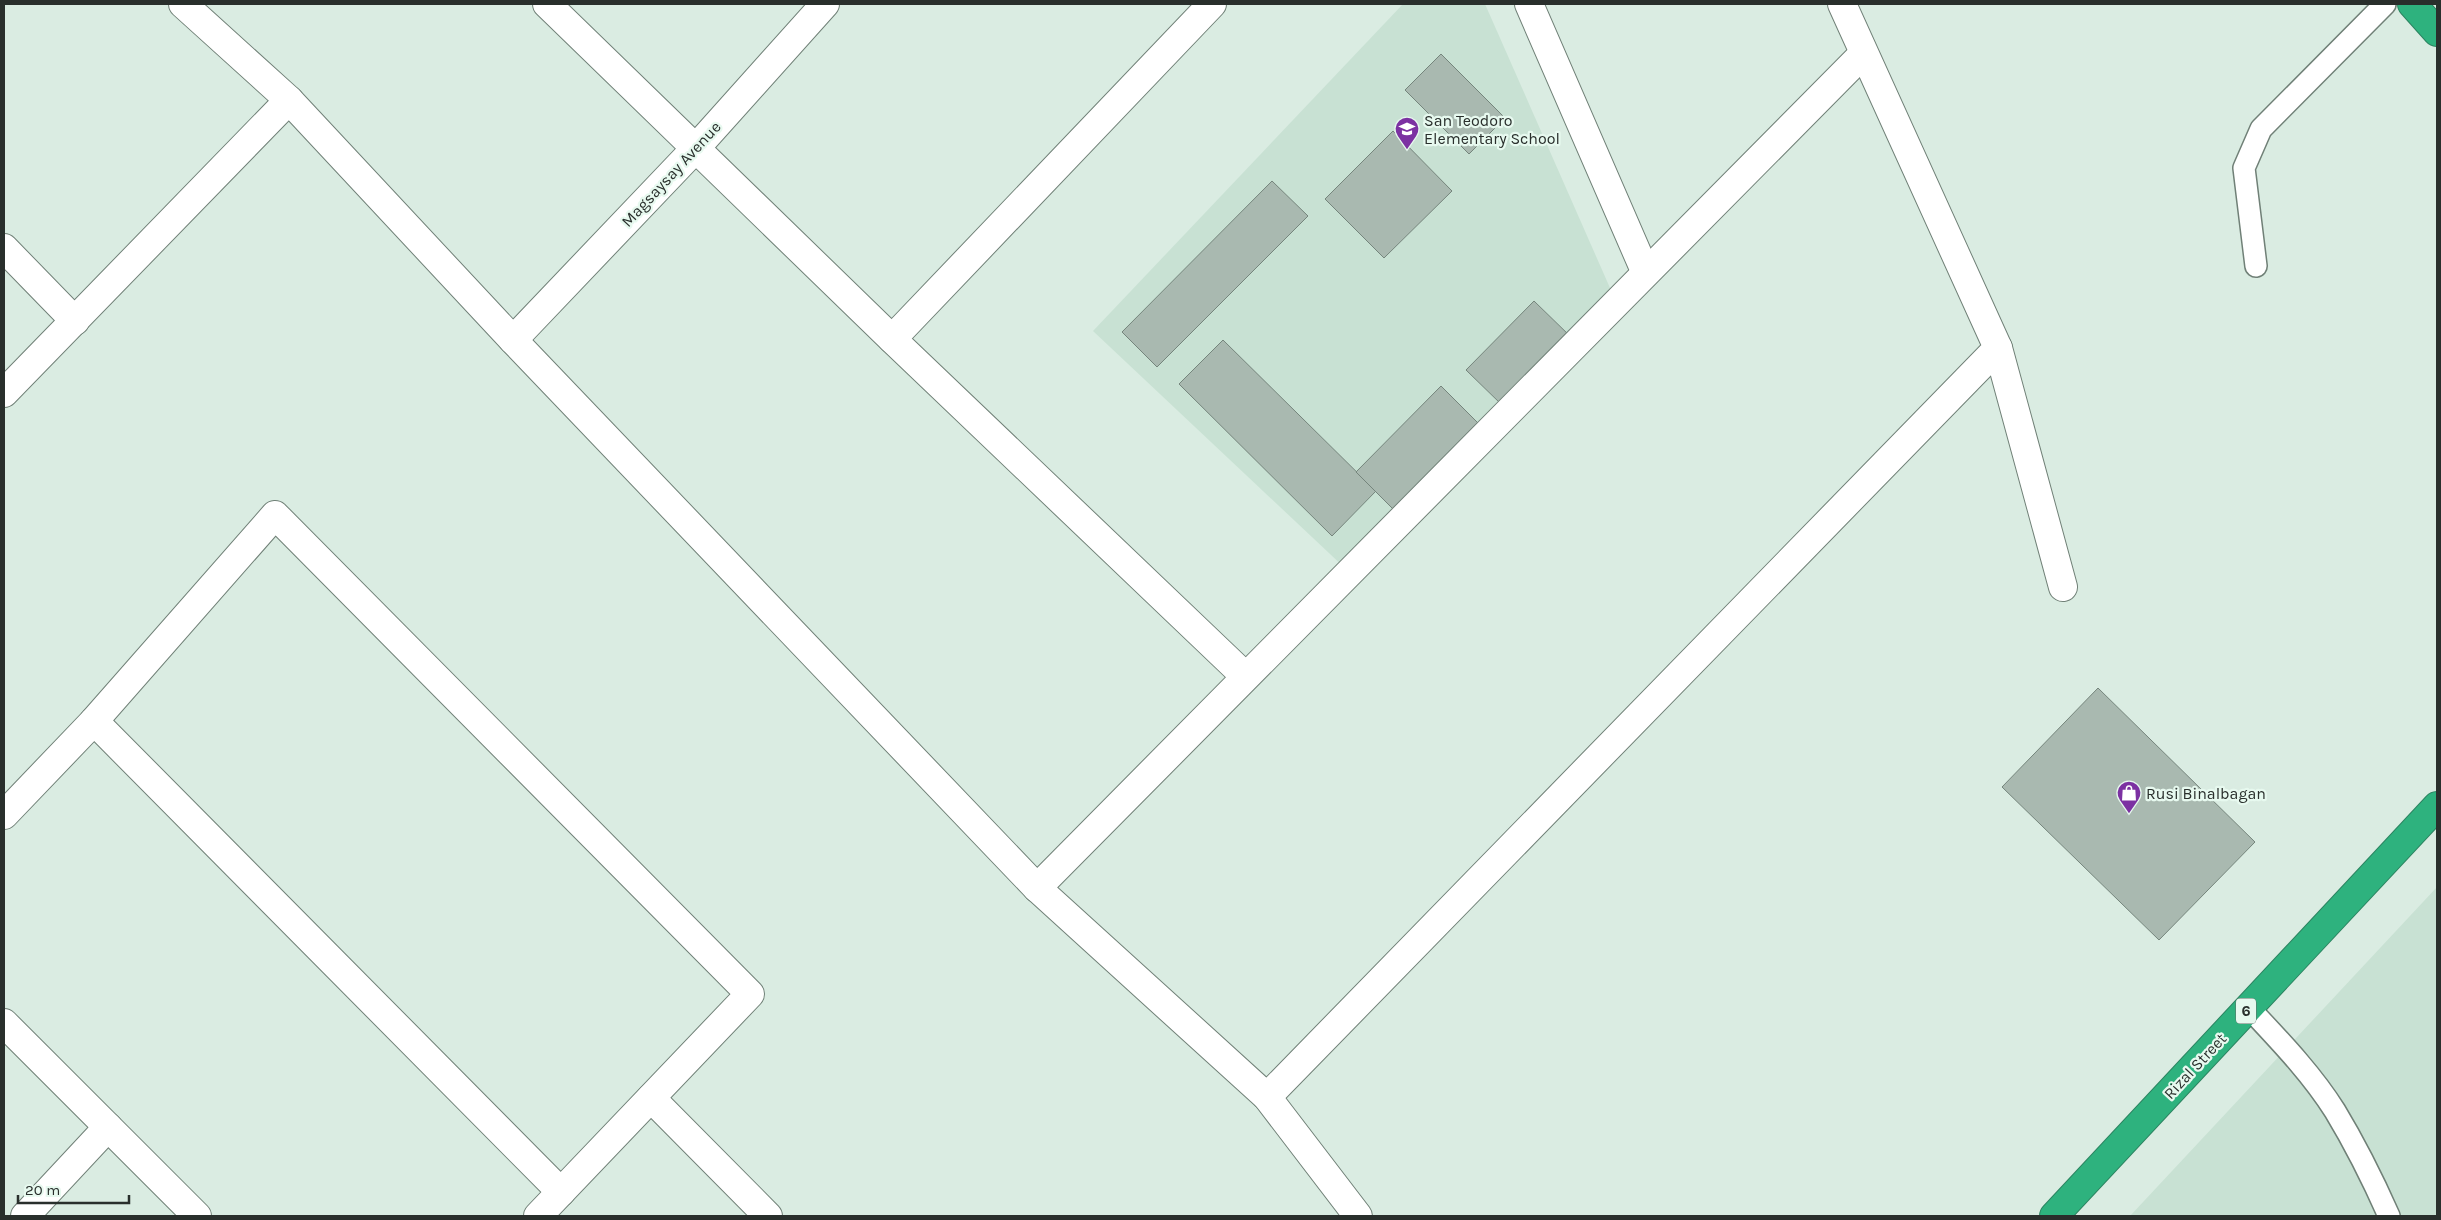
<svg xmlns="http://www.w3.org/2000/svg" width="2441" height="1220" font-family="Karla,sans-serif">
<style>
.built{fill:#c8e1d3}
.building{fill:#a9b9b0;stroke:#75857c}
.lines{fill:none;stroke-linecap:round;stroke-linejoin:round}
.lane-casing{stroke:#708077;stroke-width:24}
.street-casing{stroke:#708077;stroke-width:30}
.highway-casing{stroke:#2c8461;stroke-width:30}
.lane{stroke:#fff;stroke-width:21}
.street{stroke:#fff;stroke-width:28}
.highway{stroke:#2eb27e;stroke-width:28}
.labels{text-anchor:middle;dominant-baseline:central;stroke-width:4.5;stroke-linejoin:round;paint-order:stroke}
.shield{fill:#e7f9ef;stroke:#626c66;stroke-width:1}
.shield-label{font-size:15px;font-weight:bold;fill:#292f2c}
.poi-label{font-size:16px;fill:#292f2c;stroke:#e7f9ef;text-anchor:start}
.street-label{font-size:16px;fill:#292f2c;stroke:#e7f9ef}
</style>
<rect width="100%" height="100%" fill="#daece2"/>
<!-- built -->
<g class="built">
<path d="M1403,4H1485L1614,297L1347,570L1093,331Z"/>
<path d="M2437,887V1216H2130Z"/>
</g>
<!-- building -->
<g class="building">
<path d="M1441,54L1505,118L1469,154L1405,90Z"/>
<path d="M1393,131L1452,191L1384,258L1325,199Z"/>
<path d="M1272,181L1308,216L1157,367L1122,332Z"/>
<path d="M1534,301L1571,337L1502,405L1466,370Z"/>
<path d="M1223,340L1376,491L1332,536L1179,384Z"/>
<path d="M1441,386L1481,426L1396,512L1356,472Z"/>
<path d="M2098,688L2255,842L2159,940L2002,787Z"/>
</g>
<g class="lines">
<defs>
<g id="lane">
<path d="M2256,266L2244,168L2261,129L2385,4"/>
<path d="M2249,1008C2279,1040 2311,1073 2335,1111C2355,1144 2373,1180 2389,1216"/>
</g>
<g id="street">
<path d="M183,4L289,100L513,340L1037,888L1267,1097L1358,1216"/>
<path d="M547,4L892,339L1245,676"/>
<path d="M1529,4L1645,271"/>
<path d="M4,248L75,321"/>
<path d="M892,339L1212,4"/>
<path d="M513,340L695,149L825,4"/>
<path d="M1998,348L2063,587"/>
<path d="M4,393L289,100"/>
<path d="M94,721L561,1192"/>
<path d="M4,815L94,721L275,515L750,994L538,1216"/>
<path d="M1037,888L1863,54"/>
<path d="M4,1023L197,1216"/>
<path d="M1267,1097L1998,348L1842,4"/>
<path d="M651,1098L768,1216"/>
<path d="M25,1216L108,1127"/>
</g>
<g id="highway">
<path d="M2412,4L2437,32"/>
<path d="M2054,1216L2437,806"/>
</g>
</defs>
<!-- lane casing -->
<use href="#lane" class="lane-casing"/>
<!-- street casing -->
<use href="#street" class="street-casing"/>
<!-- highway casing -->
<use href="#highway" class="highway-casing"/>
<!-- lane -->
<use href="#lane" class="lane"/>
<!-- street -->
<use href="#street" class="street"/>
<!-- highway -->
<use href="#highway" class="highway"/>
</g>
<!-- icons -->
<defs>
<symbol id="school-pin" viewBox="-11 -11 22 30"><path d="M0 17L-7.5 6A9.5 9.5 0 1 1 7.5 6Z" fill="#7c31a2" stroke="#e7f9ef"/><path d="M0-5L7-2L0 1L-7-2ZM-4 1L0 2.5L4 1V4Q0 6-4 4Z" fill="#fff"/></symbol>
<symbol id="shop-pin" viewBox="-11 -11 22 30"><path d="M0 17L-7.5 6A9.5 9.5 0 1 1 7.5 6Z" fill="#7c31a2" stroke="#e7f9ef"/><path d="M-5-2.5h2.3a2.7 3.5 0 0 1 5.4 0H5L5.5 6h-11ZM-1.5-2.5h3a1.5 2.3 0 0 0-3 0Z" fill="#fff"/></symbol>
</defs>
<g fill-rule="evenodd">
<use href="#school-pin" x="1393" y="115" width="28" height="38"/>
<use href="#shop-pin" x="2115" y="779" width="28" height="38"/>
</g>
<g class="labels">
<!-- shield labels -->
<rect class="shield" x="2236" y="998.5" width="20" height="25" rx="4"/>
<g class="shield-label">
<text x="2246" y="1011">6</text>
</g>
<!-- poi labels -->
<g class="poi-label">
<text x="1424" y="120">San Teodoro<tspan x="1424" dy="18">Elementary School</tspan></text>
<text x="2146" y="793">Rusi Binalbagan</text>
</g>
<!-- street labels -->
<g class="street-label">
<text transform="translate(671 174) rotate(-47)">Magsaysay Avenue</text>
<text transform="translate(2195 1066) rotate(-47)">Rizal Street</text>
</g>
</g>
<!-- border -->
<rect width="2441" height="1220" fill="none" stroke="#292f2c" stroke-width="10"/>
<!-- scale -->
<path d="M18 1195v8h111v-8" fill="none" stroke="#292f2c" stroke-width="2.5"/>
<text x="25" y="1195" font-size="15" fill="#292f2c" stroke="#e7f9ef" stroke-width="4" paint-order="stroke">20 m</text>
</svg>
